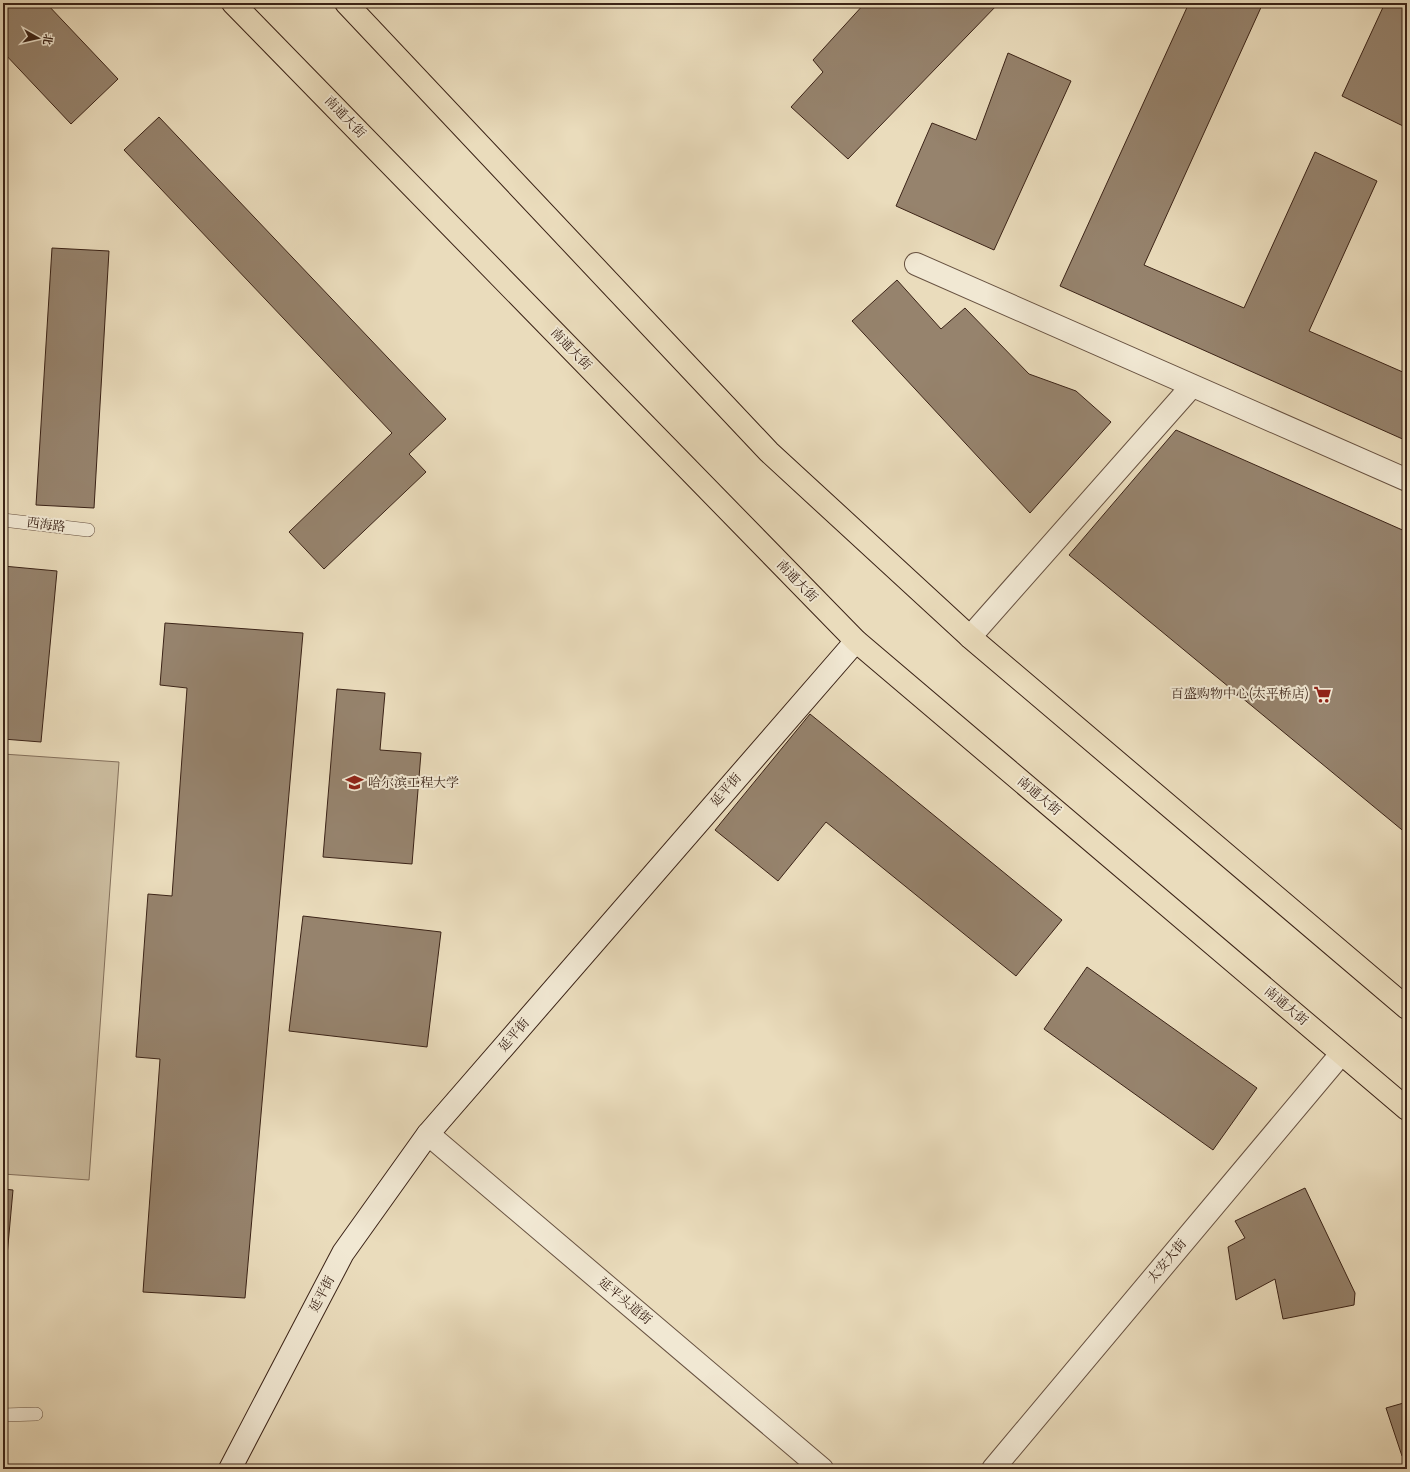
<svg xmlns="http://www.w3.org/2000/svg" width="1410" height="1472" font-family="Cardo,'Noto Serif SC',serif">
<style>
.green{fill:#ccbda0;stroke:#84705c}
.building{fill:#96836d;stroke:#3b2317}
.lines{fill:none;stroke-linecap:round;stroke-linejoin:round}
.lane-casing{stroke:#675140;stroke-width:14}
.street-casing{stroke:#675140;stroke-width:24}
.secondary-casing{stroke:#3b2317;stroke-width:24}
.highway-casing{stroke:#3b2317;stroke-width:24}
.lane{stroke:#f1e8d3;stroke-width:13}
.street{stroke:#f1e8d3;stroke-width:22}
.secondary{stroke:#f1e8d3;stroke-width:22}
.highway{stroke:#eadcbc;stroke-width:22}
.labels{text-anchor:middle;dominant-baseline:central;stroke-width:4;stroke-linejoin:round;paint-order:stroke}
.street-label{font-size:13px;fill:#3b2317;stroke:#f1e8d3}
.poi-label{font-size:13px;fill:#3b2317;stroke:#f1e8d3;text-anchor:end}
</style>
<rect width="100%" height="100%" fill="#eadcbc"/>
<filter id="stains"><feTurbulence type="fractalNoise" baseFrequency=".005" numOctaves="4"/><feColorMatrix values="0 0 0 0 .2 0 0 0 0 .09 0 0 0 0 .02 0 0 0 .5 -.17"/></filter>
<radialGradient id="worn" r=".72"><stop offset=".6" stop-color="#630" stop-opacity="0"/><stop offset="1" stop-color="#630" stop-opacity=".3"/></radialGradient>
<!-- green -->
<path class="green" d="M3,754L119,762L89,1180L3,1174Z"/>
<!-- building -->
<g class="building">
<path d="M3,3H46L118,79L71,124L3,52Z"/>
<path d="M865,3H999L848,159L791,107L823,72L813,60Z"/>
<path d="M1189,3H1263L1144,265L1244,308L1315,152L1377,181L1309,331L1405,373L1407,368V441L1060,286Z"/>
<path d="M1385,3H1407V117L1403,126L1342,96Z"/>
<path d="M1008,53L1071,81L994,250L896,206L932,123L976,140Z"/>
<path d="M159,117L446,419L409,454L426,472L324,569L289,532L392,433L124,150Z"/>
<path d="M52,248L109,251L94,508L36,505Z"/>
<path d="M897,280L941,329L965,308L1029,374L1076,391L1111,422L1030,513L852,321Z"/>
<path d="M1176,430L1407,532V834L1069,555Z"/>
<path d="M3,566L57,571L41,742L3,739Z"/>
<path d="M165,623L303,633L245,1298L143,1292L160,1059L136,1057L148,894L172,896L187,688L160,685Z"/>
<path d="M337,689L385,693L380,750L421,753L412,864L323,857Z"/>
<path d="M810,714L1062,920L1016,976L826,822L778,881L715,830Z"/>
<path d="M303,916L441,932L427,1047L289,1031Z"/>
<path d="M1087,967L1257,1088L1213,1150L1044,1029Z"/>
<path d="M1305,1188L1355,1293L1354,1305L1283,1319L1275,1279L1236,1300L1228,1247L1245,1238L1235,1221Z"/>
<path d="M3,1189L13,1190L3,1300Z"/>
<path d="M1407,1402V1455L1402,1456L1386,1408Z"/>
</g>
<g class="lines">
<defs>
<g id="lane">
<path d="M3,520L88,530"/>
<path d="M3,1415L36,1414"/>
</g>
<g id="street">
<path d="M916,264L1407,480"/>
<path d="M970,637L1192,386"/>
<path d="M428,1134L822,1469"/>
<path d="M993,1469L1341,1054"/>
</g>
<path id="secondary" d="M230,1469L343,1253L428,1134L856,641"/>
<g id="highway">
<path d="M233,3L856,641L1407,1109"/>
<path d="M346,3L769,452L970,637L1407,1008"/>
</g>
</defs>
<!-- lane casing -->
<use href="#lane" class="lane-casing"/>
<!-- street casing -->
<use href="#street" class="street-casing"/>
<!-- secondary casing -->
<use href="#secondary" class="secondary-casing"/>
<!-- highway casing -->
<use href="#highway" class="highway-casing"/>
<!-- lane -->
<use href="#lane" class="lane"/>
<!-- street -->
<use href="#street" class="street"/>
<!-- secondary -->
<use href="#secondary" class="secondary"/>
<!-- highway -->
<use href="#highway" class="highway"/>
</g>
<!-- icons -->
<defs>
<symbol id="supermarket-bare" viewBox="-9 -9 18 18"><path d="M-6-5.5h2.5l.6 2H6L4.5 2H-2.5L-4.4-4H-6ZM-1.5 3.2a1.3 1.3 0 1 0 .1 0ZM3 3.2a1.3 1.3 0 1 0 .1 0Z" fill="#8f2418" stroke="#f1e8d3" stroke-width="2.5" paint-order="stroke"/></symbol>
<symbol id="university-bare" viewBox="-9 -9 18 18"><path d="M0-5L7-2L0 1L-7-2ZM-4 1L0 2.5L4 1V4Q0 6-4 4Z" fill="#8f2418" stroke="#f1e8d3" stroke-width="2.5" paint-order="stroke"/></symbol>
</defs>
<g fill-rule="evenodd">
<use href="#supermarket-bare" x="1310" y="682" width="25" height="25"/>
<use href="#university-bare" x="342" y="770" width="25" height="25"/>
</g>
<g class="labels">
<!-- street labels -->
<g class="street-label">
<text transform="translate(345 117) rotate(46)">南通大街</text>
<text transform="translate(571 349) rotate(46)">南通大街</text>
<text transform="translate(46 525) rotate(7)">西海路</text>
<text transform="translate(797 581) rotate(46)">南通大街</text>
<text transform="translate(726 790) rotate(-49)">延平街</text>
<text transform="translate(1039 796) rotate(40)">南通大街</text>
<text transform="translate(1286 1006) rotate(40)">南通大街</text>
<text transform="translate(514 1035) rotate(-49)">延平街</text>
<text transform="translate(1167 1261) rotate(-50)">太安大街</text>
<text transform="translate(322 1294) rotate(-62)">延平街</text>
<text transform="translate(625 1301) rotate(40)">延平头道街</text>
</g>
<!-- poi labels -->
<g class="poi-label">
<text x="1309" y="694">百盛购物中心(太平桥店)</text>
<text x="368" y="783" text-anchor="start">哈尔滨工程大学</text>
</g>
</g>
<!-- margin -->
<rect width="1410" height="1472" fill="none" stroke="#eadcbc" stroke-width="16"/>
<rect x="4" y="4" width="1402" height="1464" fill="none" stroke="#3b2317" stroke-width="2"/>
<rect x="8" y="8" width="1394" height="1456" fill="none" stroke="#3b2317"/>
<!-- north arrow -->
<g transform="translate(38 38) rotate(98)" stroke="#f1e8d3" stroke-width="3" paint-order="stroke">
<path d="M0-3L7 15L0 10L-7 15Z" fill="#3b2317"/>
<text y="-6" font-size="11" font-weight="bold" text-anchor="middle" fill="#3b2317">北</text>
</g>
<rect width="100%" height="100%" filter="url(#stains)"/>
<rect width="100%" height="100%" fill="url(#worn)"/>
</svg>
